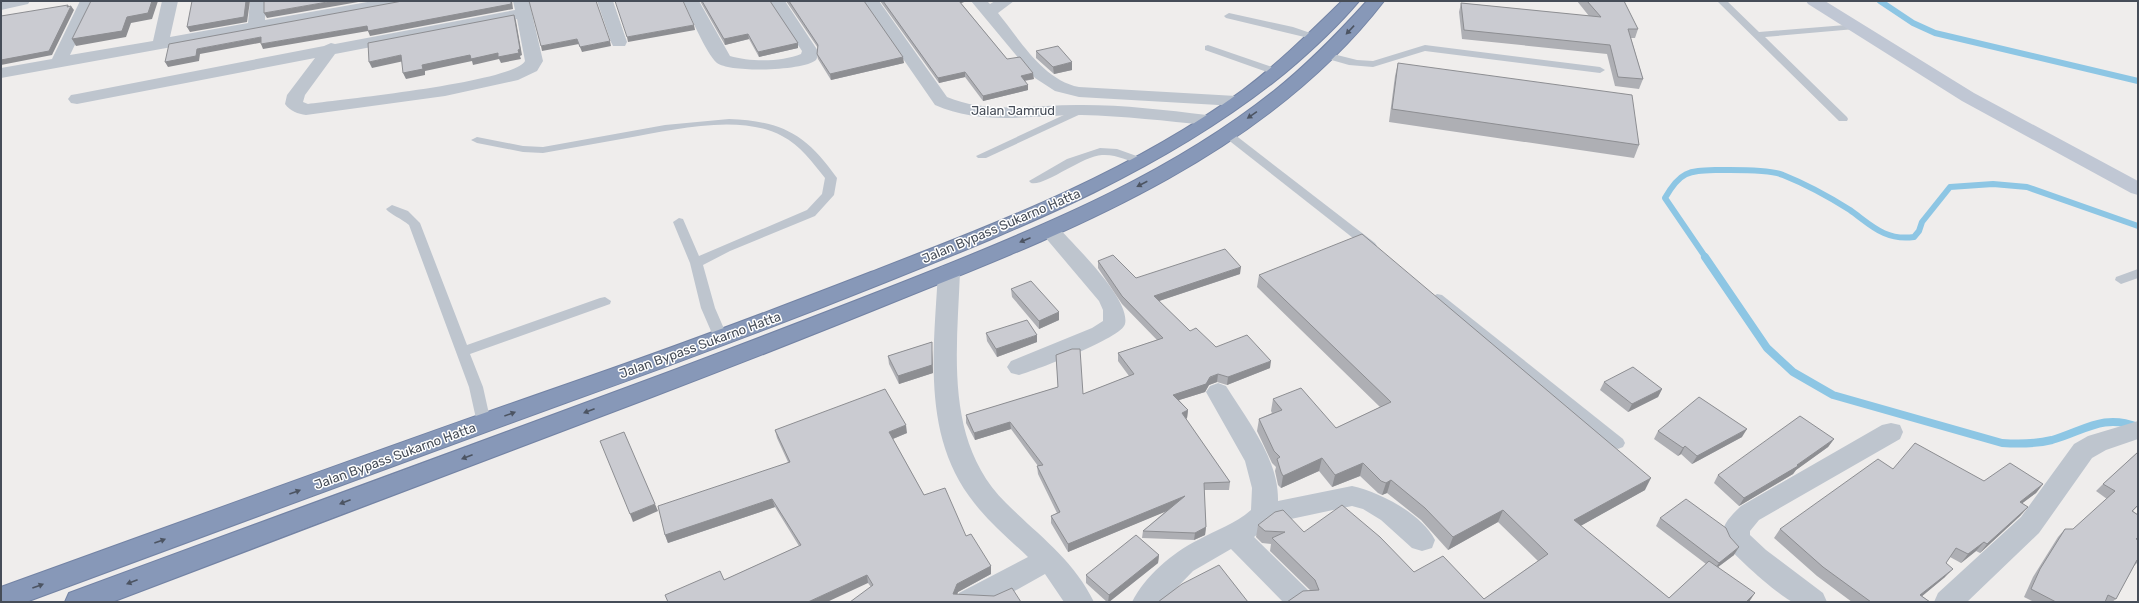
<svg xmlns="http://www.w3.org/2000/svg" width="2139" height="603" font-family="Rubik,sans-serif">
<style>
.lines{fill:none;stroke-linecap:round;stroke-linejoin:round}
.stream-far1{stroke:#8dc6e4;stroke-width:6}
.stream{stroke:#8dc6e4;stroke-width:8}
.highway-casing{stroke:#7383a4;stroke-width:2}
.lane{fill:#bec5ce;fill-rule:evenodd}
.street{fill:#bec5ce;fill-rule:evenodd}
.secondary{fill:#c0c7d4;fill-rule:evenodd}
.highway{fill:#8798b8;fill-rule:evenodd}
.wall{fill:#aeafb4}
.shaded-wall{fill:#8d8e92}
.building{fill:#cacbd1;stroke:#8d8e92}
.oneway{fill:#4c5462}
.labels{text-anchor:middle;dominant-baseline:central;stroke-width:3;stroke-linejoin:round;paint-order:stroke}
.street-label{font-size:13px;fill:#464d58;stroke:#fff}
</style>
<rect width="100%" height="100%" fill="#efedec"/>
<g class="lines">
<!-- stream-far1 -->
<g class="stream-far1">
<path d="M1880,1L1913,23L1935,33L2138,81"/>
<path d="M1706,258L1665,198C1681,170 1689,171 1719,170C1734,170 1770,169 1783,175C1803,183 1831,198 1850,210C1871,225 1885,241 1914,237L1919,231L1922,222L1950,187L1993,184L2027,187L2138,226"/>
</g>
<!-- stream -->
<path class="stream" d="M1705,257L1767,348L1793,372L1833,395L2002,443C2018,444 2036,444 2052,440C2084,431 2103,413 2138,427"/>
<defs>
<g id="highway">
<path d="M1342,1H1359C1337,27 1311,51 1285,73C1167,169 1026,226 886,282C781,324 675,364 568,402C387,468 207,535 26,602H1V587C187,520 372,452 559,387C664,351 768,312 871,272C1000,222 1131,172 1243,90C1279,63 1310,32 1342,1Z"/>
<path d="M1367,1H1384C1268,151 1082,227 911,295C825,330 739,364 652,397C472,465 292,533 112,602H65L69,593C268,520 467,447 666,373C756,339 846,305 936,269C1053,222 1174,171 1274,91C1308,64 1338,33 1367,1Z"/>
</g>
</defs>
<!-- highway casing -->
<use href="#highway" class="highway-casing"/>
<!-- lane -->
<g class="lane">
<path d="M1717,1H1727L1759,32L1858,24L1860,26L1855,29L1765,37L1847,117L1848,119L1847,121H1839Z"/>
<path d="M1229,13L1293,27L1322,37L1317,40L1226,18L1224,16Z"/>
<path d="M1208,45L1281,70L1282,72L1277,75L1273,74L1205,50V46Z"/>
<path d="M1425,45L1600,67L1605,70L1600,73L1425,51L1373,67L1349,65L1321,57L1320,55L1325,52L1357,60L1373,61Z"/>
<path d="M1081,107L1086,110L1085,112L986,158H978L976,156Z"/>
<path d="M729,119C782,121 806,134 837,178L834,195L815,216L730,251L703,265L715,308L728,338L726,341H716L714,338L701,308L690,263L673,222L679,218L683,219L699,256L807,210L822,194L825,178C813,163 800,145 782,136C740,113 672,130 627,138C599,143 571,148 543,153L523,152L477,143L471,140L477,137L523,146L543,147L665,125Z"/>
<path d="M1226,130L1230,131L1375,243L1377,246L1375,249H1367L1222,135L1221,133Z"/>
<path d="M1100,148L1117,149L1145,159L1147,161L1141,164C1127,161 1117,154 1102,155C1082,156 1044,187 1031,183L1029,181L1067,159Z"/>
<path d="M392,205L408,211L420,223L467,345L600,298L605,297L611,301L610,304L470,354L483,387L491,423L489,427L484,428L479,427L477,423L469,387L409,225C402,219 390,214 386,209Z"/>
<path d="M2138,269V278L2121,284L2115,280L2116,277Z"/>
<path d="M1437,294L1442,295L1623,439L1625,443L1623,447L1618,449L1613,447L1432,301L1431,298Z"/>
</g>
<!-- street -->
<g class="street">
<path d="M1,1H30L28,4L1,10Z"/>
<path d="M80,1H96L70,55L153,41L162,1H178L170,37L248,23L250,1H266L265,20L373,1H407L405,4L399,6L1,78V68L52,59Z"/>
<path d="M513,1H529L543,61L537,71L518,80L445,96L306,115C298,114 290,111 285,104L287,95L315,58L77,104L71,103L68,99L71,95L77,94L324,46L331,43L335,44L515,10ZM517,19L525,61C515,82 339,100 308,104L303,102L305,95L335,54Z"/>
<path d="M597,1H613L627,42L625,46H613L611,42Z"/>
<path d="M683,1H699L730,56C750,62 782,62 801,54L802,51L769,1H785L818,51C818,54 818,57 816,60C804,71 730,73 717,63C705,52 691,16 683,1Z"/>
<path d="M863,1H879L947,97C989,115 1038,104 1083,105C1124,105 1166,110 1207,115L1213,116L1216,120L1213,124L1207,125C1166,121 1124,116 1082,115C1032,115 982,126 935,105Z"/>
<path d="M971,1H987L990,4L995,1H1014L998,13C1020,40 1043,80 1079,87L1236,96L1242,97L1245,101L1242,105L1236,106L1079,97L1055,91L1035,78Z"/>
<path d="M1049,224L1056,225C1073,244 1131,299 1125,324C1122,338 1036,370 1019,375L1011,373L1007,367L1011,361L1092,328L1103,321V310L1099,301L1039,230L1042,225Z"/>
<path d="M949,265L957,267L960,272C957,352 944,441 1006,503C1038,535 1073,559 1094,602H1064L1045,574L995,602H955L959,593L1028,557C1008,538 985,519 969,496C922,431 934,347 938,272L941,267Z"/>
<path d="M1218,383L1226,386C1247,420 1279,459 1278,501L1352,486C1380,492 1422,514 1435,540L1432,548L1422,551L1412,548L1381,520L1363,509L1352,506L1272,523L1254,537L1311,593L1315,602H1283L1231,549L1193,571L1163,602H1132C1145,576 1172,553 1198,540C1216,530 1235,524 1251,510L1252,488L1245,461L1206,392L1210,386Z"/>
<path d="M2138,421V439L2106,450L2092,458L2039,533L1967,602H1934L1938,593L2021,517L2074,444L2088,436Z"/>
<path d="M1891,423L1900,425L1903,432L1900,439L1759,520L1750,531V535L1766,550L1823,593L1827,602C1817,602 1804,603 1793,602C1784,600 1725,549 1723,539C1720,525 1732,515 1741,506L1882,425Z"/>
</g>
<!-- secondary -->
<path class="secondary" d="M1806,1H1825L1974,93L2138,181V195L2131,193L1962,101L1808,4Z"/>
<!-- highway -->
<use href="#highway" class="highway"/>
</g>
<!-- wall -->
<g class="wall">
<path d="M700,1H770L798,48L759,57L749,39L725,45Z"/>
<path d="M786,1H864L904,63L831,80L818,59L817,54L818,48Z"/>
<path d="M880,1H967L961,3L1007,59L1034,79L1025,81L1028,90L983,101L965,77L939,83Z"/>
<path d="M1577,1H1624L1638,29L1635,38H1631L1643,79L1639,89L1615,86L1607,54L1462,39L1459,12L1461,3L1589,16Z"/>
<path d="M1036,51L1072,70L1054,74L1036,58Z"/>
<path d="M1398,63L1639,145L1634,158L1389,122L1395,76Z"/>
<path d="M1098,261L1136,278L1240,274L1159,301L1190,331L1216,347L1270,368L1227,385L1217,382L1209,385L1205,392L1179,400L1188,410L1187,418L1186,419L1230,482L1229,490H1204L1206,527L1205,535L1194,540L1142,538L1143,531L1166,511L1068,552L1051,523V516L1057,513L1038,474L1037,466H1038L1011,429L975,440L966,423V415L1058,387L1056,355L1083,394L1129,376L1118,361V353L1157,340L1122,304L1098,268Z"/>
<path d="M1259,275L1645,490L1580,526L1669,598L1706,564L1656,526L1660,518L1734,555L1718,567L1749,602H1287L1311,591L1270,551L1271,544L1262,543L1256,537L1258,525L1304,532L1414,572L1484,599L1538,561L1498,522L1448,550L1421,520L1387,493L1382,495L1378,493L1360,476L1332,487L1319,471L1281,488L1278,485L1275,471L1276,467L1272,463L1257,431L1259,419L1272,413L1271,411L1273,399L1336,428L1380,407L1257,287Z"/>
<path d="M1011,289L1059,312V320L1039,329L1012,297Z"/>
<path d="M986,333L1037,342L997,357L987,341Z"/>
<path d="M932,342V350L933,373L899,384L889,364L888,356Z"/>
<path d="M1604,382L1662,389L1658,397L1628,412L1600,390Z"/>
<path d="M775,430L907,433L893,439L924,495L966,536L991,566V574L958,592L957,595L1021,602L871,587L868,583L724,580L799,546L775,507L668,543L665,535L788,462L777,438Z"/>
<path d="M1658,431L1742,437L1692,464L1681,454L1678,456L1654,439Z"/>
<path d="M1834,439L1828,447L1796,470L1793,474L1739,506L1714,483L1718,475Z"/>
<path d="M2138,452V506L2133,511L2138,515V537L2136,539L2138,540V562L2134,566L2116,599L2112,602H2034L2024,597L2033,577L2058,537L2065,529H2073L2107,499L2096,491L2103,484Z"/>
<path d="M1893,469L1984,481L2043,484L2036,493L2022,503L2028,507L2020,516L1980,553L1976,551L1961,563L1950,557L1946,563L1945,577L1922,596L1930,602H1852L1817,576L1774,538L1780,529Z"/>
<path d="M1159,555L1158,563L1109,602H1107L1086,583V575Z"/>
</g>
<!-- shaded-wall -->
<g class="shaded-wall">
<path d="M152,1H158L152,19L131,23L126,37L76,46L72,39Z"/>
<path d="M246,1H250L247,22L190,32L187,27Z"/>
<path d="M333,1H364L267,18L264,13Z"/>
<path d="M512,1L513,9L370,36L368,31L263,49L261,44Z"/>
<path d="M958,1H967L958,4Z"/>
<path d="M68,5L70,8L71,6L74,10L52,55L1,65V60L67,7Z"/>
<path d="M514,15L516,21L522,55L520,56L521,59L501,63L499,59L473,65L472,61L425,71V75L406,79L403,73L422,65Z"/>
<path d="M694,25L695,30L628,42L627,37Z"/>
<path d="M748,34L749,39L725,45L724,39Z"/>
<path d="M261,37L264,42L200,54L199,61L168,67L165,62L197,49Z"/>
<path d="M577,39L579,44L542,51L541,46Z"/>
<path d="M610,41L611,46L582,52L580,47Z"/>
<path d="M798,43V48L759,57L758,52Z"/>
<path d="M401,55L404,61L372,68L369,62Z"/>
<path d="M903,57L904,63L831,80L830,74Z"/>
<path d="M1072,62V70L1054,74L1053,67Z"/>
<path d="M965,72V77L939,83L938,78Z"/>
<path d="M1033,73L1034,79L1021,81V76Z"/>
<path d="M1028,85V90L983,101V96Z"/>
<path d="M1241,267L1240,274L1153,303L1154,296Z"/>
<path d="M1059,312V320L1039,329V321Z"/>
<path d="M1037,335V342L997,357L996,349Z"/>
<path d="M932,342V350L933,373L899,384L898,376Z"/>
<path d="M1271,361L1270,368L1227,385L1228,377Z"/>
<path d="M1218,374L1217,382L1209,385L1205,392L1173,402V395Z"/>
<path d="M1662,389L1658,397L1628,412L1632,404Z"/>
<path d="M1188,410L1187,418L1182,421V413Z"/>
<path d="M1010,422L1011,429L975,440L974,433Z"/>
<path d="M906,425L907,433L890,440L889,432Z"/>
<path d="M1747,429L1742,437L1692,464L1697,456Z"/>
<path d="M1834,439L1828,447L1796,470L1793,474L1739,506L1744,498L1797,465Z"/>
<path d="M1685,446L1681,454L1678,456L1683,448Z"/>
<path d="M1322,458L1319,471L1281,488L1283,476Z"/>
<path d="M1363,463L1360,476L1332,487L1335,475Z"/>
<path d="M1651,478L1645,490L1568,533L1574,520Z"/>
<path d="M1391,480L1387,493L1382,495L1386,483Z"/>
<path d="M2043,484L2036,493L2012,511L2020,502Z"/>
<path d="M1185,496L1184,504L1068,552V544Z"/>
<path d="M772,499L775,507L668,543L665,535Z"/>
<path d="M655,504L658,511L633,522L630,514Z"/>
<path d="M2028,507L2020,516L1980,553L1987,544Z"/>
<path d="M1503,510L1498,522L1448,550L1453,537Z"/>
<path d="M1206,527L1205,535L1194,540L1195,533Z"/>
<path d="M1984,542L1976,551L1961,563L1968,554Z"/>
<path d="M1739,547L1734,555L1714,570L1719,563Z"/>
<path d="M1159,555L1158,563L1109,602H1108L1109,595Z"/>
<path d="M991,566V574L958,592L954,602L953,594L957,584Z"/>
<path d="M1953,569L1945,577L1915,602L1920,595Z"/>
<path d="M867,575L868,583L827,602H808Z"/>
<path d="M1755,593L1749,602H1746Z"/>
</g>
<!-- building -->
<g class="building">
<path d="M91,1H152L148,13L127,17L122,31L72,39Z"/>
<path d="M192,1H246L244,17L187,27Z"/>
<path d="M264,1H333L264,13Z"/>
<path d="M402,1H511V4L368,31L367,26L261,44V37L197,49L196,56L165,62L169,44L397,2Z"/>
<path d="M529,1H596L610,41L580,47L577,39L541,46Z"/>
<path d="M615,1H683L694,25L627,37Z"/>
<path d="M702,1H770L798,43L758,52L748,34L724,39Z"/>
<path d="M789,1H864L903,57L830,74L817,54L818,45Z"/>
<path d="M883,1H959L1007,59L1020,57L1033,73L1021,76L1028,85L983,96L965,72L938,78Z"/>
<path d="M1587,1H1624L1638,29H1628L1643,79L1618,77L1610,45L1464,30L1461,3L1601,17Z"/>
<path d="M68,5L67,7L71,6L49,51L1,60V16Z"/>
<path d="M514,15L520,49L518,50L519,53L498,57V53L471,59L470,55L422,65L423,69L403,73L401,55L369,62L368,43Z"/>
<path d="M1058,46L1072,62L1053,67L1036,51Z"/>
<path d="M1398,63L1632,95L1639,145L1392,109Z"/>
<path d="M1362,234L1651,478L1574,520L1669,598L1709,561L1755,593L1746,602H1287L1303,591L1319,590L1315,580L1272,538L1285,532L1265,531L1258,525L1275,512L1283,510L1304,532L1342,505L1380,537L1414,572L1443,556L1484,599L1548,554L1503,510L1453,537L1425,508L1391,480L1386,483L1381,481L1363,463L1335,475L1322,458L1283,476L1281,472L1277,459L1280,457L1274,451L1259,419L1282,410L1273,399L1301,388L1336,428L1391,402L1259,275Z"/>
<path d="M1225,249L1241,267L1154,296L1190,331L1196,328L1216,347L1247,335L1271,361L1228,377L1218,374L1210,377L1206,384L1173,395L1188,410L1182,413L1230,482L1204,483L1206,527L1195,533L1143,531L1185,496L1068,544L1051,516L1060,512L1037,466L1043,465L1010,422L974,433L966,415L1058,387L1056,355L1072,349H1080L1083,394L1134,374L1118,353L1163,338L1122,296L1098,261L1113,255L1136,278Z"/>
<path d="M1031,281L1059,312L1039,321L1011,289Z"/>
<path d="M1027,320L1037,335L996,349L986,333Z"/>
<path d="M932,342V365L898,376L888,356Z"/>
<path d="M1633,367L1662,389L1632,404L1604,382Z"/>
<path d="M885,389L906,425L889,432L924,495L945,488L966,536L971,534L991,566L957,584L953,594L994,596L1012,588L1021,602H850L873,585L867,575L808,602H668L665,595L720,571L724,580L801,545L772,499L665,535L658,506L790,462L775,430Z"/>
<path d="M1699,397L1747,429L1697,456L1685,446L1683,448L1658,431Z"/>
<path d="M1800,416L1834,439L1797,465L1798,466L1744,498L1718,475Z"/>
<path d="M624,432L655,504L630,514L600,441Z"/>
<path d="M1915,443L1984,481L2010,463L2043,484L2020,502L2028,507L1987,544L1984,542L1968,554L1956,548L1946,563L1953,569L1920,595L1930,602H1871L1823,567L1780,529L1878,459L1893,469Z"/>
<path d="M2138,452V505L2132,511L2138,515V537L2136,539L2138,540V561L2137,560L2116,599L2108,595L2105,602H2056L2031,589L2040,569L2065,529H2073L2115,491L2103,484Z"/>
<path d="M1686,499L1726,528L1730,537L1739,547L1719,563L1660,518Z"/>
<path d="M1136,535L1159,555L1109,595L1086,575Z"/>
<path d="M1219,565L1248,602H1158L1182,584Z"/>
</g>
<!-- one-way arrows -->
<defs><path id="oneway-solid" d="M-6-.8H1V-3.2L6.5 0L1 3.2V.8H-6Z"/></defs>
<g class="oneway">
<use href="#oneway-solid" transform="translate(1350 30) rotate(133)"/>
<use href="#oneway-solid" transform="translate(1252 115) rotate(145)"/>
<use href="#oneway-solid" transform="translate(1142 184) rotate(153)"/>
<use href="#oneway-solid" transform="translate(1025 240) rotate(157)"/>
<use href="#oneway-solid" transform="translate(589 411) rotate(159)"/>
<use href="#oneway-solid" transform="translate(510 414) rotate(-20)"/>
<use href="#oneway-solid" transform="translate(467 457) rotate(159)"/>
<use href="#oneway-solid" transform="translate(295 492) rotate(-20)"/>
<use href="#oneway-solid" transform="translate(345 502) rotate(159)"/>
<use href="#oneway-solid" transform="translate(160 541) rotate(-20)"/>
<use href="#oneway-solid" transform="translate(132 582) rotate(159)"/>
<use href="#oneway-solid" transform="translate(38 586) rotate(-20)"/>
</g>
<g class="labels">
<!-- street labels -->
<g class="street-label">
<text x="1013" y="110">Jalan Jamrud</text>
<text transform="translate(1001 226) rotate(-23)">Jalan Bypass Sukarno Hatta</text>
<text transform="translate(700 345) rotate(-20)">Jalan Bypass Sukarno Hatta</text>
<text transform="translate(395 456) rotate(-20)">Jalan Bypass Sukarno Hatta</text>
</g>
</g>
<!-- border -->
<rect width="2139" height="603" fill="none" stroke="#464d58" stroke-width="4"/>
</svg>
